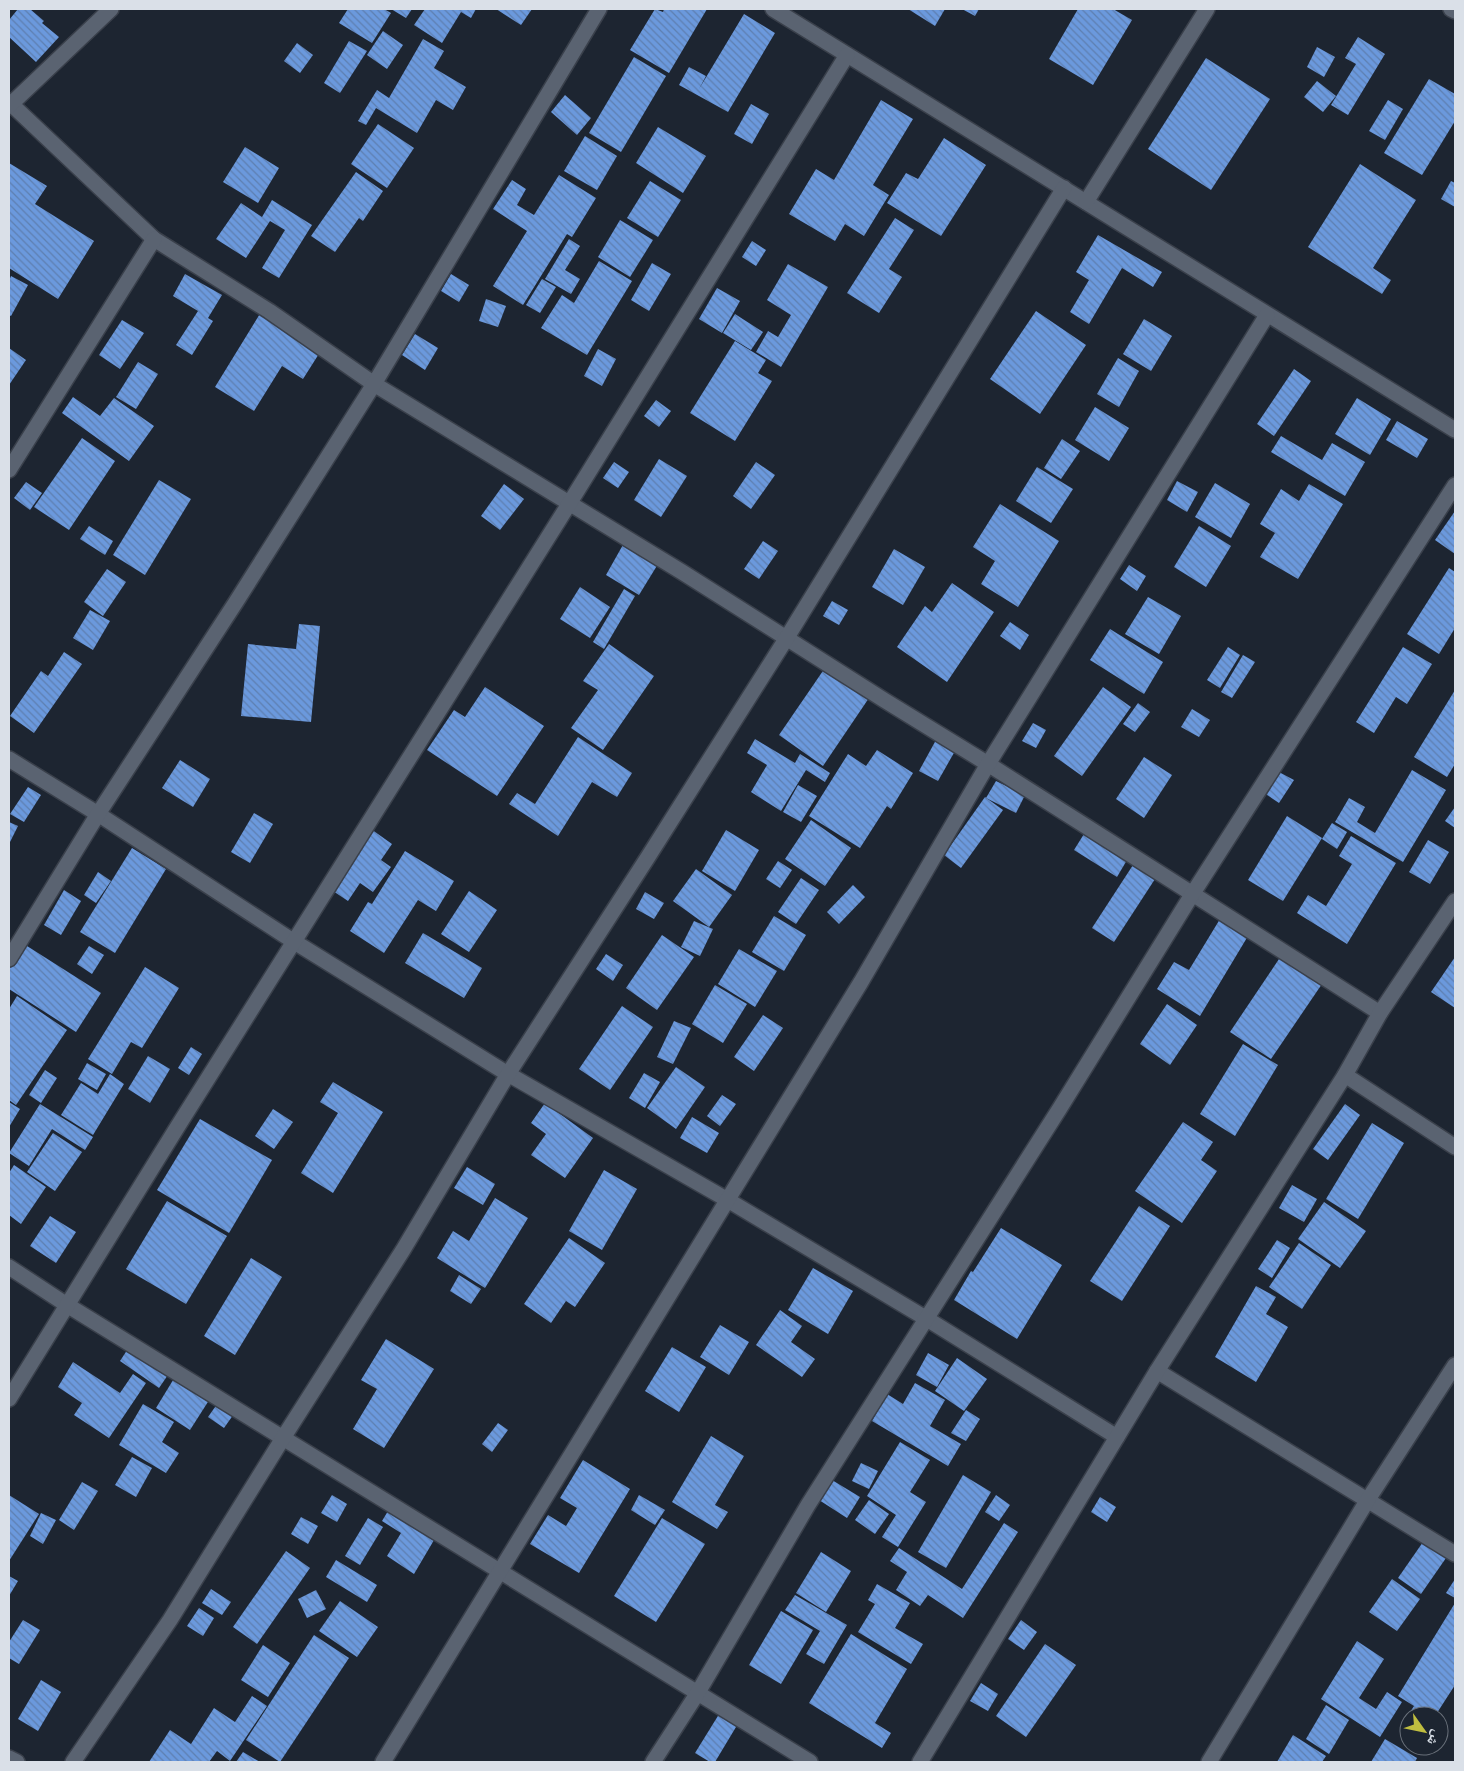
<svg xmlns="http://www.w3.org/2000/svg" width="1464" height="1771" font-family="'Playfair Display','Noto Naskh Arabic',serif">
<style>
.building{fill:url(#building-back-hatch)}
.lines{fill:none;stroke-linecap:round;stroke-linejoin:round}
.minor-casing{stroke:#3a404b;stroke-width:18}
.minor{stroke:#5a6371;stroke-width:15}
</style>
<defs>
<pattern id="building-back-hatch" width="6" height="6" patternUnits="userSpaceOnUse" patternTransform="scale(1.25)"><rect width="6" height="6" fill="#6b99dd"/><path d="M-1 5l2 2M0 0l6 6M5-1l2 2" fill="none" stroke="#5e7fb0"/></pattern>
</defs>
<rect width="100%" height="100%" fill="#1d2531"/>
<!-- building -->
<g class="building">
<path d="M18,9H30L44,21L42,23L59,37L36,62L9,37V20Z"/>
<path d="M348,9H384L391,13L372,43L339,23Z"/>
<path d="M391,9H412L406,18Z"/>
<path d="M425,9H476L471,18L461,12L442,43L414,25Z"/>
<path d="M496,9H532L521,25Z"/>
<path d="M655,9L663,12L664,9H707L669,73L630,50Z"/>
<path d="M908,9H945L935,26Z"/>
<path d="M962,9H979L975,16Z"/>
<path d="M1078,9H1113L1132,20L1093,85L1049,59Z"/>
<path d="M744,14L775,33L728,112L679,85L689,67L706,76L699,89Z"/>
<path d="M383,31L403,45L387,69L367,55Z"/>
<path d="M1358,37L1385,54L1348,115L1331,105L1356,64L1345,58Z"/>
<path d="M423,39L444,51L434,68L466,87L453,110L436,100L417,133L376,108L366,125L358,121L377,90L389,98Z"/>
<path d="M349,41L367,51L340,93L324,83Z"/>
<path d="M297,43L313,55L300,73L284,61Z"/>
<path d="M1317,47L1335,57L1324,77L1307,67Z"/>
<path d="M634,57L666,76L621,152L589,133Z"/>
<path d="M1206,58L1270,99L1211,190L1148,149Z"/>
<path d="M1429,79L1455,94V121L1422,175L1384,153Z"/>
<path d="M1317,81L1336,96L1323,112L1304,97Z"/>
<path d="M565,95L591,118L577,135L551,112Z"/>
<path d="M881,100L913,119L873,185L889,195L864,236L845,224L835,241L789,214L816,169L834,180Z"/>
<path d="M1388,100L1403,109L1385,140L1369,131Z"/>
<path d="M751,104L769,114L752,144L734,134Z"/>
<path d="M378,124L414,148L387,188L351,164Z"/>
<path d="M658,127L706,156L683,193L636,163Z"/>
<path d="M585,136L617,156L597,190L564,171Z"/>
<path d="M944,138L986,165L941,236L887,203L906,173L918,179Z"/>
<path d="M245,147L279,168L258,203L223,182Z"/>
<path d="M9,163L47,186L35,204L94,241L58,299L9,268Z"/>
<path d="M1360,164L1416,200L1373,268L1391,280L1382,294L1308,247Z"/>
<path d="M356,172L383,191L363,221L359,218L335,252L311,236Z"/>
<path d="M559,175L596,198L572,237L567,234L523,305L493,286L527,231L493,209L512,180L526,189L517,205L534,215Z"/>
<path d="M650,181L681,200L658,237L627,218Z"/>
<path d="M1451,181L1455,183V207L1441,199Z"/>
<path d="M272,200L312,225L279,278L262,268L285,230L270,221L246,258L216,239L241,203L262,217Z"/>
<path d="M895,218L914,230L889,269L902,277L879,313L847,293Z"/>
<path d="M620,220L653,240L630,277L598,257Z"/>
<path d="M1098,235L1162,272L1153,287L1122,268L1089,324L1070,312L1089,280L1076,272Z"/>
<path d="M569,239L580,246L565,270L580,279L571,294L545,279Z"/>
<path d="M752,241L766,250L756,266L742,257Z"/>
<path d="M599,261L632,281L587,355L541,328L562,295L574,303Z"/>
<path d="M652,263L671,274L649,311L631,300Z"/>
<path d="M788,264L828,287L781,367L756,352L768,331L778,337L791,315L767,300Z"/>
<path d="M185,274L222,295L208,318L213,321L192,355L176,345L198,311L173,296Z"/>
<path d="M451,274L469,285L459,302L441,291Z"/>
<path d="M11,276L28,285L11,316L9,315V281Z"/>
<path d="M542,279L556,287L540,313L526,305Z"/>
<path d="M717,288L740,301L722,333L699,319Z"/>
<path d="M486,299L506,306L498,327L479,321Z"/>
<path d="M1036,311L1086,345L1040,414L990,379Z"/>
<path d="M261,312L322,349L303,379L282,366L254,411L215,387Z"/>
<path d="M735,314L763,332L751,350L723,333Z"/>
<path d="M1144,319L1172,336L1151,371L1123,354Z"/>
<path d="M122,320L144,333L120,369L99,355Z"/>
<path d="M415,334L438,348L425,370L402,355Z"/>
<path d="M735,341L766,360L758,373L772,381L735,441L690,413Z"/>
<path d="M9,348L26,360L9,385Z"/>
<path d="M598,349L616,359L602,386L584,376Z"/>
<path d="M1118,358L1139,371L1119,407L1097,394Z"/>
<path d="M138,362L158,374L136,409L116,397Z"/>
<path d="M1294,369L1311,381L1274,436L1257,424Z"/>
<path d="M73,397L100,416L114,398L154,426L129,461L62,413Z"/>
<path d="M1357,398L1391,419L1370,455L1335,434Z"/>
<path d="M656,400L671,411L659,427L644,416Z"/>
<path d="M1095,407L1129,428L1109,461L1075,440Z"/>
<path d="M1397,421L1428,439L1417,458L1386,440Z"/>
<path d="M1281,436L1322,460L1332,443L1365,462L1345,496L1271,452Z"/>
<path d="M82,438L115,461L69,530L34,507Z"/>
<path d="M1062,439L1080,451L1061,479L1044,468Z"/>
<path d="M659,459L687,476L661,517L634,500Z"/>
<path d="M614,462L629,472L618,488L603,478Z"/>
<path d="M756,462L775,475L751,509L733,496Z"/>
<path d="M1037,467L1073,489L1051,523L1016,501Z"/>
<path d="M159,480L191,499L145,575L113,555Z"/>
<path d="M1177,481L1198,492L1187,512L1167,500Z"/>
<path d="M26,482L42,493L30,510L14,498Z"/>
<path d="M1215,483L1250,504L1231,538L1195,517Z"/>
<path d="M504,484L524,499L500,530L481,516Z"/>
<path d="M1309,484L1343,504L1298,579L1260,557L1275,533L1260,524L1281,489L1299,501Z"/>
<path d="M1000,504L1059,541L1018,607L981,584L995,561L973,547Z"/>
<path d="M1455,511V554L1435,540Z"/>
<path d="M89,526L113,541L105,555L80,539Z"/>
<path d="M1199,526L1231,546L1206,587L1174,567Z"/>
<path d="M763,541L778,551L759,579L744,569Z"/>
<path d="M624,543L658,564L639,595L606,575Z"/>
<path d="M894,549L925,567L903,605L872,587Z"/>
<path d="M1129,565L1146,576L1137,591L1120,579Z"/>
<path d="M1449,568L1455,572V628L1439,654L1407,634Z"/>
<path d="M107,569L126,582L103,616L84,602Z"/>
<path d="M952,583L994,612L947,682L897,647L925,606L932,612Z"/>
<path d="M580,587L610,607L590,638L560,619Z"/>
<path d="M624,589L635,596L604,649L593,642Z"/>
<path d="M1148,597L1181,616L1159,654L1125,634Z"/>
<path d="M832,601L848,610L839,625L823,616Z"/>
<path d="M90,610L110,621L93,650L73,638Z"/>
<path d="M1010,622L1029,635L1020,650L1000,636Z"/>
<path d="M299,624L320,626L311,722L241,716L248,644L296,649Z"/>
<path d="M1110,629L1163,662L1144,694L1090,660Z"/>
<path d="M609,644L654,676L603,750L571,728L598,690L583,681Z"/>
<path d="M1228,647L1240,655L1220,688L1207,680Z"/>
<path d="M1403,647L1432,664L1407,704L1396,697L1374,733L1356,722Z"/>
<path d="M64,652L82,664L34,733L10,716L41,671L48,676Z"/>
<path d="M1243,655L1255,662L1232,698L1221,692Z"/>
<path d="M827,665L871,695L823,766L779,735Z"/>
<path d="M485,687L544,726L497,796L427,750L454,710L465,717Z"/>
<path d="M1103,687L1131,707L1082,776L1054,756Z"/>
<path d="M1455,690V764L1447,777L1414,757Z"/>
<path d="M1138,703L1150,712L1135,732L1123,724Z"/>
<path d="M1192,709L1210,720L1199,737L1181,727Z"/>
<path d="M1033,723L1046,730L1036,748L1022,741Z"/>
<path d="M578,737L632,773L617,797L592,782L558,836L509,804L517,793L535,804Z"/>
<path d="M755,739L795,763L800,754L830,773L825,782L806,770L781,811L751,792L767,765L747,753Z"/>
<path d="M936,740L955,751L938,781L919,771Z"/>
<path d="M877,750L913,773L891,809L887,806L860,848L809,816L848,754L866,766Z"/>
<path d="M1144,757L1172,775L1144,818L1116,799Z"/>
<path d="M180,760L210,779L193,807L162,788Z"/>
<path d="M1412,770L1446,790L1403,862L1335,822L1349,798L1365,807L1357,822L1375,833Z"/>
<path d="M1277,771L1294,780L1279,803L1264,793Z"/>
<path d="M996,781L1025,795L1016,813L986,798Z"/>
<path d="M798,785L817,796L801,822L783,812Z"/>
<path d="M28,787L41,795L24,822L10,814Z"/>
<path d="M985,797L1003,810L961,868L944,855Z"/>
<path d="M1455,807V828L1445,821Z"/>
<path d="M254,813L273,824L250,863L231,852Z"/>
<path d="M1287,816L1322,838L1283,901L1248,880Z"/>
<path d="M811,820L851,848L825,886L785,859Z"/>
<path d="M9,822L18,826L9,844Z"/>
<path d="M1332,823L1347,832L1337,849L1322,839Z"/>
<path d="M371,829L392,844L381,860L391,867L373,892L360,883L348,901L330,889Z"/>
<path d="M726,830L759,850L735,891L702,871Z"/>
<path d="M1084,834L1127,860L1117,877L1074,850Z"/>
<path d="M1351,836L1396,863L1347,944L1297,913L1308,895L1326,906L1352,864L1339,856Z"/>
<path d="M1428,840L1449,852L1430,884L1409,872Z"/>
<path d="M132,848L166,869L115,953L80,932Z"/>
<path d="M405,851L454,881L436,911L418,900L384,953L350,931L368,902L372,904Z"/>
<path d="M778,861L792,870L780,888L766,879Z"/>
<path d="M1133,865L1155,879L1114,942L1092,928Z"/>
<path d="M696,869L732,895L709,927L673,901Z"/>
<path d="M98,872L111,881L96,903L84,895Z"/>
<path d="M801,878L819,890L796,924L778,912Z"/>
<path d="M853,885L865,897L839,924L827,912Z"/>
<path d="M64,890L81,901L61,935L44,925Z"/>
<path d="M469,891L497,910L469,952L441,934Z"/>
<path d="M645,892L664,903L654,919L636,909Z"/>
<path d="M774,916L806,935L784,971L752,952Z"/>
<path d="M1220,919L1248,936L1200,1016L1157,989L1174,962L1189,970Z"/>
<path d="M694,921L713,929L700,956L681,947Z"/>
<path d="M423,933L482,968L464,998L405,963Z"/>
<path d="M662,935L694,957L657,1010L626,988Z"/>
<path d="M16,939L101,993L76,1032L9,989V950Z"/>
<path d="M89,946L104,955L92,974L77,964Z"/>
<path d="M739,949L777,971L755,1007L718,984Z"/>
<path d="M1283,953L1324,981L1271,1059L1230,1032Z"/>
<path d="M606,954L623,965L613,981L596,969Z"/>
<path d="M1455,957V1008L1431,992Z"/>
<path d="M145,967L179,988L142,1048L131,1042L112,1074L88,1059Z"/>
<path d="M715,985L747,1004L723,1043L692,1024Z"/>
<path d="M17,996L67,1030L16,1105L9,1100V1009Z"/>
<path d="M1167,1004L1197,1025L1170,1065L1140,1044Z"/>
<path d="M622,1006L653,1027L610,1090L579,1069Z"/>
<path d="M763,1015L783,1028L754,1071L734,1057Z"/>
<path d="M674,1021L691,1028L673,1064L657,1057Z"/>
<path d="M1243,1044L1278,1065L1235,1136L1200,1114Z"/>
<path d="M191,1047L202,1054L189,1075L178,1068Z"/>
<path d="M148,1056L170,1069L150,1103L128,1089Z"/>
<path d="M87,1063L106,1074L97,1090L78,1079Z"/>
<path d="M676,1067L705,1087L676,1129L647,1108Z"/>
<path d="M45,1070L57,1078L41,1103L29,1095Z"/>
<path d="M644,1073L660,1082L645,1108L629,1098Z"/>
<path d="M110,1074L124,1084L93,1135L61,1115L81,1083L98,1094Z"/>
<path d="M333,1082L383,1112L333,1193L301,1173L338,1113L320,1102Z"/>
<path d="M722,1095L736,1104L720,1126L707,1116Z"/>
<path d="M9,1102L20,1109L9,1127Z"/>
<path d="M545,1103L593,1138L565,1178L531,1155L546,1134L531,1123Z"/>
<path d="M40,1104L93,1137L85,1150L52,1129L29,1166L9,1153Z"/>
<path d="M1345,1104L1360,1115L1328,1160L1313,1149Z"/>
<path d="M273,1109L293,1122L274,1149L255,1136Z"/>
<path d="M692,1117L719,1133L707,1153L680,1138Z"/>
<path d="M200,1119L272,1160L229,1233L157,1190Z"/>
<path d="M1183,1122L1213,1142L1201,1160L1217,1171L1182,1223L1135,1191Z"/>
<path d="M1372,1123L1404,1143L1358,1219L1326,1199Z"/>
<path d="M53,1133L82,1152L55,1191L27,1172Z"/>
<path d="M14,1165L46,1187L21,1224L9,1215V1173Z"/>
<path d="M467,1167L495,1184L483,1205L454,1188Z"/>
<path d="M604,1170L637,1189L602,1250L569,1231Z"/>
<path d="M1292,1185L1317,1199L1304,1222L1279,1208Z"/>
<path d="M495,1198L528,1218L485,1288L437,1258L453,1231L469,1241Z"/>
<path d="M167,1201L227,1236L186,1304L126,1269Z"/>
<path d="M1324,1202L1366,1231L1340,1268L1298,1239Z"/>
<path d="M1139,1206L1170,1226L1122,1301L1090,1281Z"/>
<path d="M50,1216L76,1232L56,1263L30,1246Z"/>
<path d="M1001,1228L1062,1265L1017,1339L954,1300L971,1271L973,1272Z"/>
<path d="M569,1238L605,1263L575,1307L566,1301L551,1323L524,1304Z"/>
<path d="M1277,1240L1290,1248L1272,1278L1258,1269Z"/>
<path d="M1299,1243L1331,1265L1302,1309L1269,1287Z"/>
<path d="M251,1258L282,1277L235,1355L204,1336Z"/>
<path d="M813,1268L853,1291L828,1334L788,1310Z"/>
<path d="M459,1275L481,1289L471,1304L450,1291Z"/>
<path d="M1256,1286L1276,1297L1266,1314L1288,1327L1256,1382L1215,1357Z"/>
<path d="M780,1310L802,1326L791,1342L815,1359L802,1377L756,1345Z"/>
<path d="M720,1325L749,1342L729,1375L700,1357Z"/>
<path d="M386,1339L434,1369L384,1448L353,1429L377,1389L361,1380Z"/>
<path d="M133,1341L172,1369L159,1388L120,1361Z"/>
<path d="M672,1347L706,1367L679,1412L645,1391Z"/>
<path d="M928,1353L949,1365L937,1387L916,1375Z"/>
<path d="M957,1358L987,1379L964,1411L935,1391Z"/>
<path d="M73,1362L120,1393L133,1374L146,1383L109,1438L74,1415L82,1403L58,1387Z"/>
<path d="M178,1372L213,1394L190,1430L156,1408Z"/>
<path d="M915,1383L945,1400L930,1426L961,1444L948,1466L872,1421L887,1394L903,1404Z"/>
<path d="M220,1400L236,1411L224,1428L208,1417Z"/>
<path d="M143,1404L174,1422L162,1442L179,1453L166,1473L119,1445Z"/>
<path d="M966,1410L980,1419L966,1441L951,1433Z"/>
<path d="M498,1423L508,1430L492,1452L482,1444Z"/>
<path d="M711,1436L744,1456L715,1505L728,1512L717,1529L672,1502Z"/>
<path d="M900,1442L930,1460L910,1492L926,1502L898,1547L882,1537L896,1515L867,1496Z"/>
<path d="M132,1457L152,1468L136,1497L115,1485Z"/>
<path d="M583,1460L630,1489L579,1573L530,1544L548,1515L566,1526L577,1508L560,1498Z"/>
<path d="M861,1463L878,1471L869,1489L852,1481Z"/>
<path d="M963,1475L991,1492L946,1568L918,1552Z"/>
<path d="M832,1480L860,1497L847,1518L819,1500Z"/>
<path d="M82,1482L98,1491L74,1530L59,1520Z"/>
<path d="M9,1495L39,1514L9,1561Z"/>
<path d="M332,1495L347,1504L337,1522L321,1513Z"/>
<path d="M639,1495L665,1510L655,1525L631,1510Z"/>
<path d="M996,1495L1010,1505L999,1521L985,1512Z"/>
<path d="M1100,1497L1116,1507L1107,1522L1091,1512Z"/>
<path d="M869,1500L889,1514L875,1534L855,1520Z"/>
<path d="M391,1506L437,1535L414,1574L387,1556L401,1533L382,1521Z"/>
<path d="M41,1513L56,1520L43,1544L30,1536Z"/>
<path d="M301,1517L318,1526L308,1544L291,1534Z"/>
<path d="M368,1518L383,1527L360,1565L345,1556Z"/>
<path d="M662,1518L705,1544L656,1622L614,1596Z"/>
<path d="M1004,1523L1018,1532L963,1618L928,1595L920,1606L896,1590L907,1572L890,1561L899,1548L962,1589Z"/>
<path d="M1423,1542L1446,1558L1421,1594L1398,1578Z"/>
<path d="M286,1551L310,1568L257,1644L233,1627Z"/>
<path d="M821,1552L851,1571L826,1612L796,1593Z"/>
<path d="M336,1560L377,1585L367,1602L326,1577Z"/>
<path d="M9,1576L18,1581L9,1596Z"/>
<path d="M1392,1579L1420,1599L1397,1631L1369,1612Z"/>
<path d="M1455,1579V1598L1446,1593Z"/>
<path d="M877,1584L910,1603L895,1628L923,1644L911,1664L858,1632L875,1604L868,1600Z"/>
<path d="M211,1589L231,1602L222,1615L202,1603Z"/>
<path d="M316,1590L326,1609L307,1618L298,1599Z"/>
<path d="M795,1595L847,1625L824,1664L806,1654L820,1631L785,1610Z"/>
<path d="M340,1601L378,1627L357,1657L319,1631Z"/>
<path d="M1455,1603V1685L1435,1716H1409V1730L1402,1725L1414,1706L1398,1696Z"/>
<path d="M199,1608L214,1618L203,1636L187,1626Z"/>
<path d="M781,1611L813,1630L781,1684L749,1665Z"/>
<path d="M23,1620L40,1630L19,1664L9,1658V1642Z"/>
<path d="M1021,1620L1037,1632L1024,1650L1008,1639Z"/>
<path d="M851,1634L907,1669L875,1723L891,1733L882,1748L809,1703Z"/>
<path d="M314,1635L349,1658L280,1762L246,1740Z"/>
<path d="M1357,1641L1384,1659L1359,1698L1376,1709L1387,1692L1402,1702L1380,1737L1321,1699Z"/>
<path d="M1045,1644L1076,1665L1026,1737L996,1716Z"/>
<path d="M263,1645L290,1663L268,1697L241,1680Z"/>
<path d="M41,1680L61,1692L38,1731L18,1719Z"/>
<path d="M981,1683L998,1694L988,1711L970,1701Z"/>
<path d="M252,1696L267,1706L230,1761L217,1751L209,1762H149L170,1730L191,1744L214,1708L235,1722Z"/>
<path d="M1326,1705L1349,1720L1329,1754L1306,1739Z"/>
<path d="M721,1711L739,1722L715,1762H710L695,1753Z"/>
<path d="M1293,1735L1326,1756L1322,1762H1277Z"/>
<path d="M1385,1739L1417,1758L1415,1762H1371Z"/>
<path d="M243,1752L260,1762H236Z"/>
</g>
<g class="lines">
<defs>
<g id="minor">
<path d="M773,9L1455,430"/>
<path d="M1451,9L1455,11"/>
<path d="M9,102L154,239L269,311L374,384L682,572L884,700L988,764L1380,1013"/>
<path d="M9,106L111,9"/>
<path d="M1086,202L1207,9"/>
<path d="M9,470L154,239"/>
<path d="M9,759L98,814L293,941L508,1074L726,1199L927,1319L1117,1437"/>
<path d="M9,959L98,814L236,602L374,384L599,9"/>
<path d="M1345,1075L1455,1147"/>
<path d="M9,1267L67,1305L283,1438L810,1762"/>
<path d="M1157,1371L1455,1554"/>
<path d="M9,1399L178,1126L569,504L847,55"/>
<path d="M9,1758L17,1762"/>
<path d="M73,1762L170,1620L283,1438L403,1250L508,1074L648,857L786,639L1064,188"/>
<path d="M383,1762L861,982L988,764L1267,315"/>
<path d="M653,1762L697,1694L808,1505L1060,1108L1193,893L1455,485"/>
<path d="M920,1762L1157,1371L1345,1075L1380,1013L1455,901"/>
<path d="M1209,1762L1367,1501L1455,1365"/>
</g>
</defs>
<!-- minor casing -->
<use href="#minor" class="minor-casing"/>
<!-- minor -->
<use href="#minor" class="minor"/>
</g>
<!-- border -->
<rect width="1464" height="1771" fill="none" stroke="#dae0e8" stroke-width="20"/>
<!-- north arrow -->
<g transform="translate(1424 1731) rotate(123)"><circle r="24" fill="#1d2531" stroke="#69707a"/>
<path d="M0-4L9 19L0 12L-9 19Z" fill="#c0be40"/>
<text y="-8" font-size="14" font-weight="bold" text-anchor="middle" fill="#dae0e8">ش</text>
</g>
</svg>
